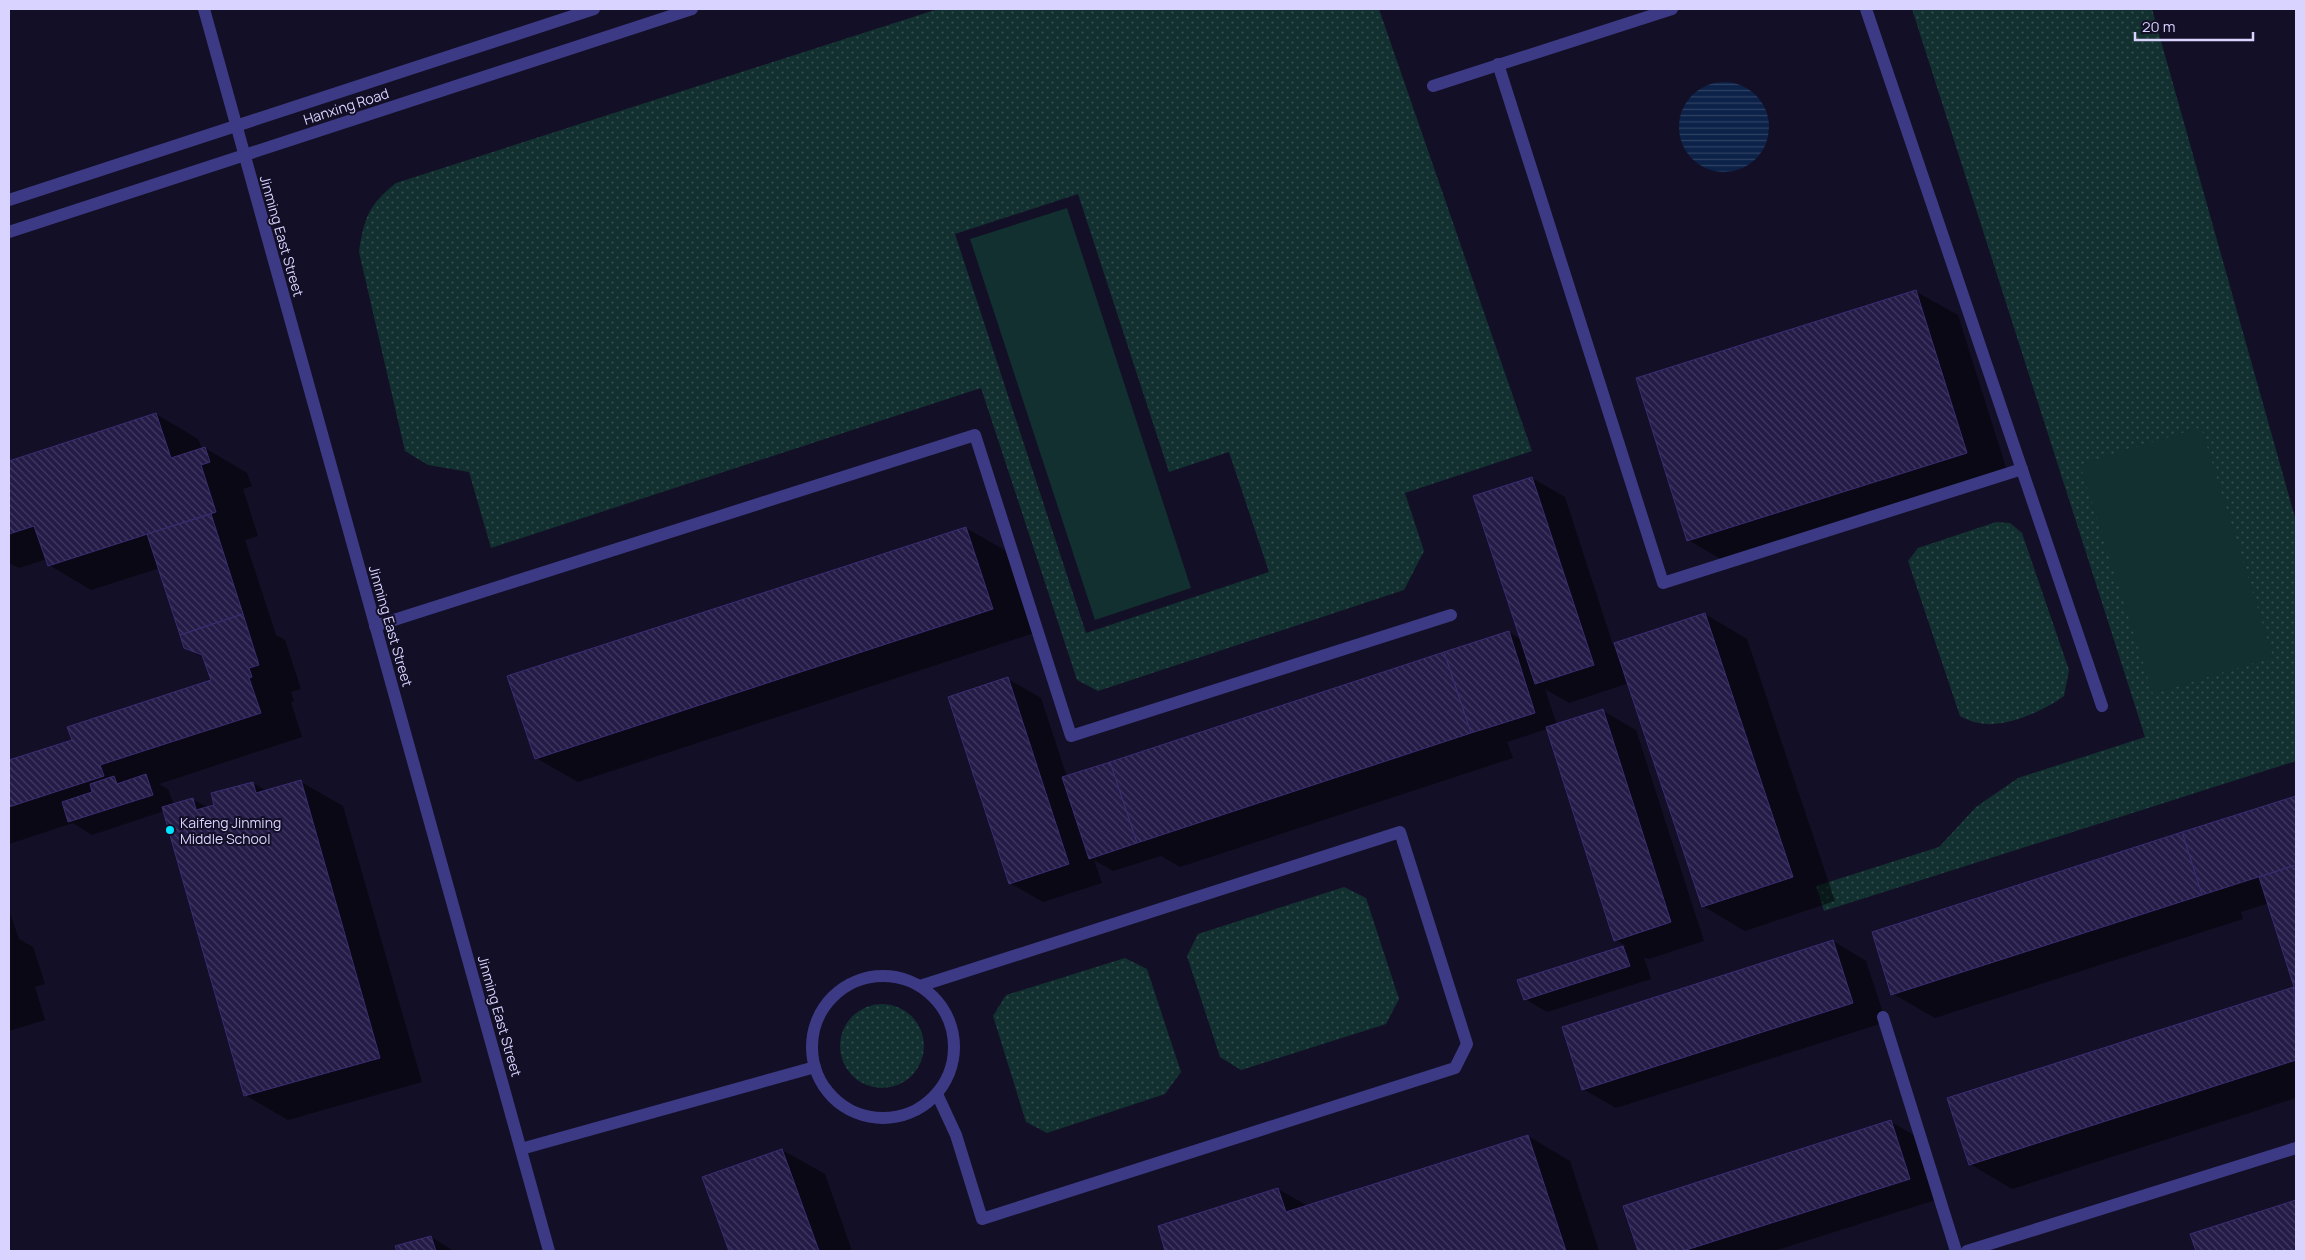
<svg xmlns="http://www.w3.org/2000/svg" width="2305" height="1260" font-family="Manrope,sans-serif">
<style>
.grass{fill:url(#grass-dots);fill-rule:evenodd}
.garden{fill:#12302f}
.water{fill:url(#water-rules)}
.shadow{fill:#0007}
.building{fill:url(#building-back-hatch);stroke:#3b2d73}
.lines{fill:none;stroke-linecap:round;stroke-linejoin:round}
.service{stroke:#3d3a85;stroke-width:12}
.tertiary{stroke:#3d3a85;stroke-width:12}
.poi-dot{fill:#00e5ff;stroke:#130f26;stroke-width:2}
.labels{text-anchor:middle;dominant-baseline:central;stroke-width:4;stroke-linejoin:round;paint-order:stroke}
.street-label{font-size:14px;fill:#d9d4ff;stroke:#130f26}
.poi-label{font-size:14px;fill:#d9d4ff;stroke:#130f26;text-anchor:start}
</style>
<defs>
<pattern id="grass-dots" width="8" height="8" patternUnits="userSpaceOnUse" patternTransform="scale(1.25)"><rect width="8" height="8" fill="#12302f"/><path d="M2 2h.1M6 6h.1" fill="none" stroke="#344d4e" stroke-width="1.8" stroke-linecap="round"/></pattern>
<pattern id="water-rules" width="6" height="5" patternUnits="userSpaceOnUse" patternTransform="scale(1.25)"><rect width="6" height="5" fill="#0c2248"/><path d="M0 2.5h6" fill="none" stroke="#2f4163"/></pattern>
<pattern id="building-back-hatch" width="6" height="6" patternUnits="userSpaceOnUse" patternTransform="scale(1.25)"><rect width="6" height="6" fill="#241b47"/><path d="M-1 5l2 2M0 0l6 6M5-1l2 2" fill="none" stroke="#433b63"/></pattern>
</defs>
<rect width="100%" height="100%" fill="#130f26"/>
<!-- grass -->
<g class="grass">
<path d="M938,9H1379L1532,451L1405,493L1424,551L1404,590L1098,691L1077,680L981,388L491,548L469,472L428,465L405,451L359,252C364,219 368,205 396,183ZM1078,194L1169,472L1229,452L1269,572L1086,633L955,234Z"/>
<path d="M1912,9H2152L2296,521V761L1824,911L1816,886L1939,847L1976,807L2018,778L2145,737Z"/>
<path d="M1996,522L2010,523L2022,533L2069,670L2064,696C2044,711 2004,729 1979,723C1972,722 1966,719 1960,716L1908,561L1918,548Z"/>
<path d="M1344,887L1366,898L1399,999L1386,1024L1241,1070L1220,1057L1187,956L1198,934Z"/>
<path d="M1125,958L1147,969L1181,1072L1165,1094L1047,1133L1026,1122L993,1016L1006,995Z"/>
<circle cx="882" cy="1046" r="42"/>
</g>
<!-- garden -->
<g class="garden">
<path d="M1067,208L1191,588L1095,620L970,239Z"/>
<path d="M2201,427L2273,657L2153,694L2080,465Z"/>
</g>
<!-- water -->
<circle class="water" cx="1724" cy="127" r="45"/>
<!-- shadow -->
<g class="shadow">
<path d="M1915,291L1958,315L2009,477L1731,565L1688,540Z"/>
<path d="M156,414L198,439L202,449L205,448L247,473L252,486L243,489L258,536L245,540L276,635L285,640L301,689L291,692L294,701L291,702L302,737L159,784L168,789L174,805L192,799L209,808L253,783L267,791L301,782L343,806L422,1082L288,1120L245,1095L164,811L92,835L73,823L9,844V762L73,741L212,681L205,659L185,647L160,568L91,590L49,565L47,559L19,568L9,563V462Z"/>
<path d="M1532,478L1565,497L1613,645L1705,614L1747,639L1835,901L1745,931L1703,906L1626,676L1624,677L1626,684L1569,703L1545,689L1557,725L1603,711L1636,730L1704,941L1649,959L1644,957L1651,979L1547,1012L1525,999L1519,981L1626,946L1616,940L1547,729L1507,742L1513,758L1180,867L1161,856L1113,871L1094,860L1102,883L1043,902L1010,883L1008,679L1041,698L1067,777L1509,632L1522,640Z"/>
<path d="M966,528L1008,552L1034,633L578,782L536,758Z"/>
<path d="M2296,797V988L2269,903L2241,912L2243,919L1935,1018L1893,994L1873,932Z"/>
<path d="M9,910L19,939L33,947L45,984L35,987L45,1020L9,1031Z"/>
<path d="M1833,941L1866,961L1886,1022L1616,1108L1583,1089Z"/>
<path d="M2294,988L2296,989V1098L2012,1189L1970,1164L1949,1099Z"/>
<path d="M1891,1122L1924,1141L1942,1198L1774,1251H1639L1624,1207Z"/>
<path d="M1528,1136L1570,1161L1599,1251H1167L1159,1227L1278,1189L1308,1206Z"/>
<path d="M782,1150L825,1174L852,1251H730L704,1178Z"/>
<path d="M2296,1201V1251H2197L2192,1234Z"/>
<path d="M431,1237L454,1251H398L397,1247Z"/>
</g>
<!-- building -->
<g class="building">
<path d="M1916,290L1967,453L1687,541L1636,378Z"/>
<path d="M156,413L171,458L205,447L210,462L201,465L216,512L48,566L34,526L9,534V461Z"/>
<path d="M1532,477L1594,665L1535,684L1473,496Z"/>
<path d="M211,514L243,614L180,635L147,534Z"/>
<path d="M966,527L993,609L535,759L507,676Z"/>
<path d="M1705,613L1793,877L1702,907L1614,643Z"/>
<path d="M243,614L259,665L249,668L252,677L249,678L261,713L100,765L104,776L9,807V760L72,740L67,727L211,680L202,655L184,648L180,635Z"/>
<path d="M1509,631L1535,713L1471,733L1444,652Z"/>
<path d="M1444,652L1471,733L1137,843L1110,762Z"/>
<path d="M1008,677L1069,864L1009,884L948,697Z"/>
<path d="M1603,709L1671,922L1614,941L1546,727Z"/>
<path d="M1110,762L1137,843L1089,859L1062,777Z"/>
<path d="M146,774L153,795L68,822L62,802L92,792L90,784L114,776L117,784Z"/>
<path d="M301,780L380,1058L244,1096L162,807L193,798L196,810L214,805L211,793L253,782L256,793Z"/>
<path d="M2296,796V865L2202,895L2182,832Z"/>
<path d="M2182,832L2202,895L1891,995L1872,932Z"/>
<path d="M2296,865V993L2259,877Z"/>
<path d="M1833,940L1853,1003L1582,1090L1562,1027Z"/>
<path d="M1623,946L1630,966L1524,1000L1517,980Z"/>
<path d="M2294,987L2296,1060L1969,1165L1947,1098Z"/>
<path d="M1891,1120L1910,1179L1683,1251H1638L1623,1206Z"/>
<path d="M1528,1135L1566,1251H1163H1165L1158,1226L1278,1188L1286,1212Z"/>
<path d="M782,1149L819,1251H729L702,1177Z"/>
<path d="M2296,1200V1251H2196L2190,1234Z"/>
<path d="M431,1236L436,1251H397L395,1246Z"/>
</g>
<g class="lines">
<!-- service -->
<g class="service">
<path d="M1866,9L2102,706"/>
<path d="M1498,64L1663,583L2022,469"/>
<path d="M1433,86L1672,9"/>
<path d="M375,626L975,435L1071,736L1451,615"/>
<circle cx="883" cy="1047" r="71"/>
<path d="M920,986L1400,832L1467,1044L1455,1068L982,1219L956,1135L937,1094"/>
<path d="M1883,1017L1956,1251"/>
<path d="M521,1149L815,1067"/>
<path d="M1967,1251L2296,1148"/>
</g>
<!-- tertiary -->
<g class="tertiary">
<path d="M204,9L549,1251"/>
<path d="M9,200L594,9"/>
<path d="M9,232L692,9"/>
</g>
</g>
<!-- markers -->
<circle class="poi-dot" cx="170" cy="830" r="5"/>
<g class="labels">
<!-- street labels -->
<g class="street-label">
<text transform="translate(346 106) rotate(-18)">Hanxing Road</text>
<text transform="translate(282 236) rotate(74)">Jinming East Street</text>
<text transform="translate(391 626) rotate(74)">Jinming East Street</text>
<text transform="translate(500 1016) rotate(74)">Jinming East Street</text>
</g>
<!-- poi labels -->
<g class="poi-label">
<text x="180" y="822">Kaifeng Jinming<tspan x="180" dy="16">Middle School</tspan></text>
</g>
</g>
<!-- border -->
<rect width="2305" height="1260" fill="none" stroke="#d9d4ff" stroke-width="20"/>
<!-- scale -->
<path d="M2135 32v8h118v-8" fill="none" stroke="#d9d4ff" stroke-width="2.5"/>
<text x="2142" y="32" font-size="15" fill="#d9d4ff" stroke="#130f26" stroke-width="4" paint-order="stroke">20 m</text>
</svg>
